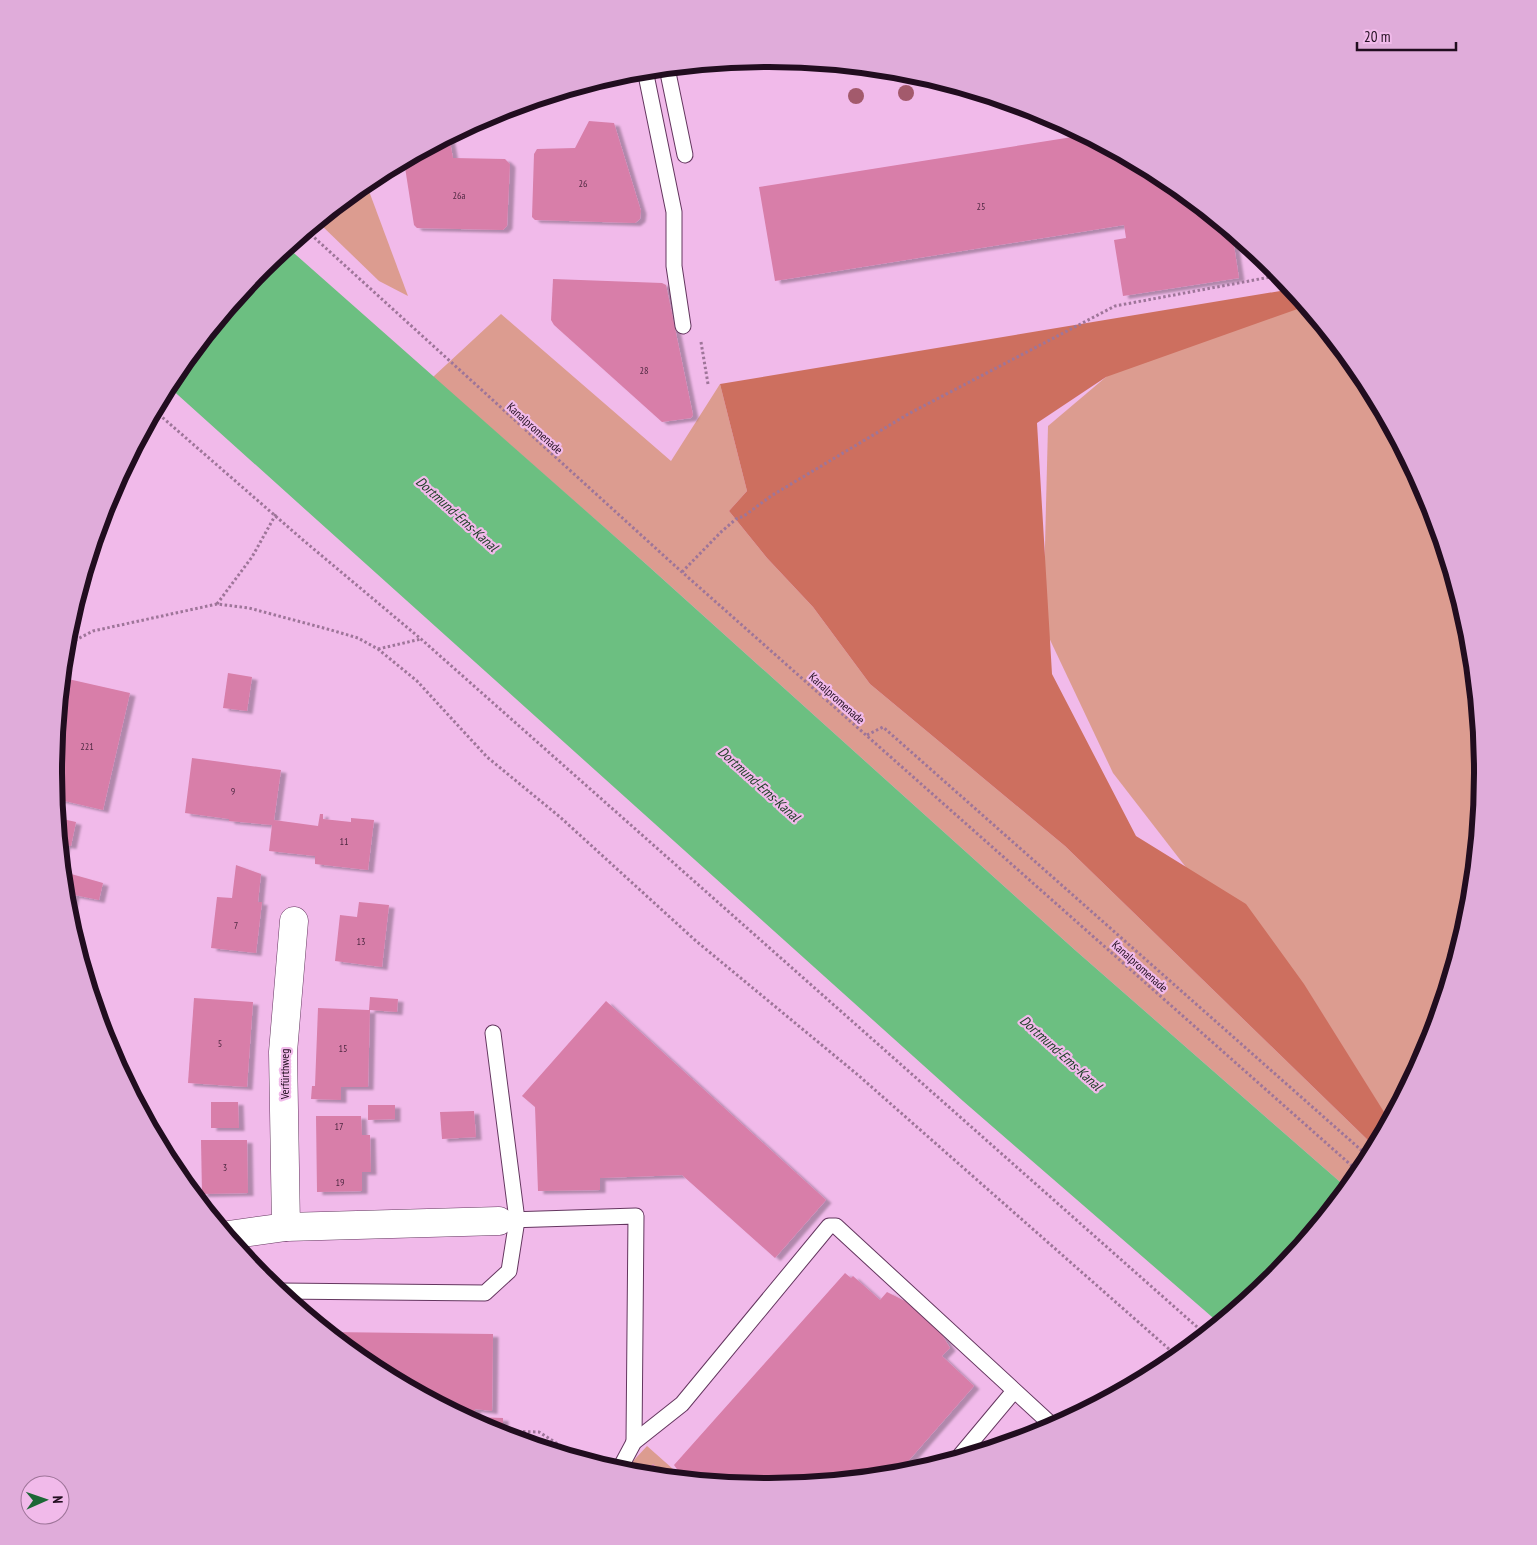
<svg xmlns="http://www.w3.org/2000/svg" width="1537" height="1545" font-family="'PT Sans Narrow',sans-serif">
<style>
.green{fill:#dc9c90}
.forest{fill:#cd6f5f}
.water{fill:#6cbf81}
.building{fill:#d87ea9;filter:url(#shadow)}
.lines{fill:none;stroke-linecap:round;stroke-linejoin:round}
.lane-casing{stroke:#64365f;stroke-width:17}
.street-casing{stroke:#64365f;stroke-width:29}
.path{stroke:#9e7599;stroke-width:3;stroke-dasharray:2.5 2.5;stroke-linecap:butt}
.lane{stroke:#fff;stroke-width:15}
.street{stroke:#fff;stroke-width:28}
.tree{fill:#a35a6c}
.labels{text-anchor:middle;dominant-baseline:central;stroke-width:4.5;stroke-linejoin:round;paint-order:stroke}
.number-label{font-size:10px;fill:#4f2942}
.street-label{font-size:12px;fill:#210d1f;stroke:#f1baea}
.water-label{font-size:14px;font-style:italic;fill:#193c22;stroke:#f1baea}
.rim{fill:none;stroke:#210d1f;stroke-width:6}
</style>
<defs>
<filter id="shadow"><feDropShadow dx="5.5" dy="3" stdDeviation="1" flood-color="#0004"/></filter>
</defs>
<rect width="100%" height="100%" fill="#f1baea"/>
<!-- green -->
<g class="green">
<path d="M366,183L408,296L379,281L318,222Z"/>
<path d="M1294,291L1363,376L1429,499L1470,633L1483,773L1469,912L1429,1046L1386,1126L1113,773L1043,625L1048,426L1184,311Z"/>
<path d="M501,314L671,461L720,384L747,491L729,511L767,558L813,607L870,684L1065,846L1375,1147L1363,1170L1347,1188L1075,950L646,564L433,377Z"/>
<path d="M647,1446L682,1477L681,1479L668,1477L653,1464L643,1475L623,1472Z"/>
</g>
<!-- forest -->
<path class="forest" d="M1292,289L1306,306L1106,377L1037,423L1052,674L1136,836L1246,904L1304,984L1389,1120L1375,1147L1065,846L870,684L813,607L767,558L729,511L747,491L720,384Z"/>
<!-- water -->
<path class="water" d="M287,247L646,564L1075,950L1347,1188L1274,1278L1219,1323L963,1101L168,386L174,375L263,267Z"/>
<!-- building -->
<g class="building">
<path d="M589,121L614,123L641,211L640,219L635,223L535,220L532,217L534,154L537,149L575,148Z"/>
<path d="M1085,135L1166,178L1232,233L1239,278L1123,296L1114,240L1126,238L1124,225L775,281L759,187Z"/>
<path d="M449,137L453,158L505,159L510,164L507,226L503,230L417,228L414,225L404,161Z"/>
<path d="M553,279L662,283L666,285L693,415L691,418L662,422L554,325L551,320Z"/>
<path d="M228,673L252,677L247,711L223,708Z"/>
<path d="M68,679L130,693L103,810L56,799L54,772L59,719Z"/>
<path d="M192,758L281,770L274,820L318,826L320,814H323V819L351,822V818L374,820L368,870L315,864V856L269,851L272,825L229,821V819L185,813Z"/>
<path d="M58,818L76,822L71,846L65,845L62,855Z"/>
<path d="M236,865L261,874L258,902H262L256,953L211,948L217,897L232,898Z"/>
<path d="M64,872L103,883L99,900L74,895L69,917Z"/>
<path d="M359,902L389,905L382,967L335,961L340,915L357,917Z"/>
<path d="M370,997L398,999L397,1012L370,1010L368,1087H341V1100L311,1099L312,1086H315L318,1008L369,1010Z"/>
<path d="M194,998L253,1002L247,1087L188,1083Z"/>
<path d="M606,1001L826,1200L775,1258L682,1175L600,1178V1190L538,1191L535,1107L522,1096Z"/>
<path d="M211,1102H238L239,1128H211Z"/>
<path d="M368,1105H395V1119L368,1120Z"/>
<path d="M474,1111L476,1137L442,1139L440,1112Z"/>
<path d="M316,1116H361L362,1135H370L371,1172H362V1191L317,1192Z"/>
<path d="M201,1140H247L248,1193L202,1194Z"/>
<path d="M845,1273L851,1278L853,1276L880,1300L887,1292L909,1303L941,1333L950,1348L942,1356L974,1386L896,1475L768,1487L684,1479L674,1465Z"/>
<path d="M329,1332L493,1334L492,1411L475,1409V1417L503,1418V1435L371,1367Z"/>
<path d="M653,1464L668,1477L643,1475Z"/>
</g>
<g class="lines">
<defs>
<g id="lane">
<path d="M667,68L685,155"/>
<path d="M645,70L674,212V266L683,326"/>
<path d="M509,1220L636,1216L634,1442"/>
<path d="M279,1291L485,1293L509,1271L517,1220L493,1033"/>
<path d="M958,1458L1014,1391"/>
<path d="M619,1470L634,1442L682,1404L829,1226H836L1054,1427"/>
</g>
<g id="street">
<path d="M286,1227L283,1052L294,921"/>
<path d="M228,1235L286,1227L499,1221"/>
</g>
</defs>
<!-- lane casing -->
<use href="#lane" class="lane-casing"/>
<!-- street casing -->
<use href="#street" class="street-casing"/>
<!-- path -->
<g class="path">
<path d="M307,231L673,564L1360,1173"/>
<path d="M701,342L708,384"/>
<path d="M155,411L303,540L421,639L1205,1334"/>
<path d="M682,572L721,532L736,519L744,516L771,496L910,413L1115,306L1281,275"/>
<path d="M217,604L252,557L276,514"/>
<path d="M66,645L93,631L217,604L249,608L331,630L358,638L378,649L417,681L487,757L560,817L696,941L858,1075L1178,1357"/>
<path d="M378,649L421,639"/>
<path d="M867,735L883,727L1369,1157"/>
<path d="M503,1431L539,1432L583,1460"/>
</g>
<!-- lane -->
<use href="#lane" class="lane"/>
<!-- street -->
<use href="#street" class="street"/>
</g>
<!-- trees -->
<g class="tree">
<circle cx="906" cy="93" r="8"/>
<circle cx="856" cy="96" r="8"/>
</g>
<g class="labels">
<!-- number labels -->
<g class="number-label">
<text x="583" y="183">26</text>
<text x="459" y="195">26a</text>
<text x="981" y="206">25</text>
<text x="644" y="370">28</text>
<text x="87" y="746">221</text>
<text x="233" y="791">9</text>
<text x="344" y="841">11</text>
<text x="236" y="925">7</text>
<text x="361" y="941">13</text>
<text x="220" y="1043">5</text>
<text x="343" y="1048">15</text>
<text x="339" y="1126">17</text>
<text x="225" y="1167">3</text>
<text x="340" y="1182">19</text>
</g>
<!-- street labels -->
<g class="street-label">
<text transform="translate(535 428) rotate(42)">Kanalpromenade</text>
<text transform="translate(837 698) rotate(42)">Kanalpromenade</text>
<text transform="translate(1140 966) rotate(42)">Kanalpromenade</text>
<text transform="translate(284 1074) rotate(-90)">Verfürthweg</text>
</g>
<!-- water labels -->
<g class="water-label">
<text transform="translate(457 514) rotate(42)">Dortmund-Ems-Kanal</text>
<text transform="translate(759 784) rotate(42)">Dortmund-Ems-Kanal</text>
<text transform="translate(1061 1053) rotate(42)">Dortmund-Ems-Kanal</text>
</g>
</g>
<!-- crop -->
<path d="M0 0H1537V1545H0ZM767 67H769A705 705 0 0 1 1474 772V773A705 705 0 0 1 769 1478H767A705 705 0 0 1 62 773V772A705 705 0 0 1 767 67Z" fill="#e0acda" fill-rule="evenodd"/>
<path class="rim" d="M767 67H769A705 705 0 0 1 1474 772V773A705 705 0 0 1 769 1478H767A705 705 0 0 1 62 773V772A705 705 0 0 1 767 67Z"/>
<!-- north arrow -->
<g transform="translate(45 1500) rotate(88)"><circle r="24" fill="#f1baea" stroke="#9e7599"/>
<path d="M0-4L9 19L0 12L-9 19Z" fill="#1c6736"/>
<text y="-8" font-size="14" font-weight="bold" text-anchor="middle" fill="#210d1f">N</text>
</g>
<!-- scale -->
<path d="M1357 42v8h99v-8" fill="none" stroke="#210d1f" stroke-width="2.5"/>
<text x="1364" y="42" font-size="15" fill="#210d1f" stroke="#f1baea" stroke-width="4" paint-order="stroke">20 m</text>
</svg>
